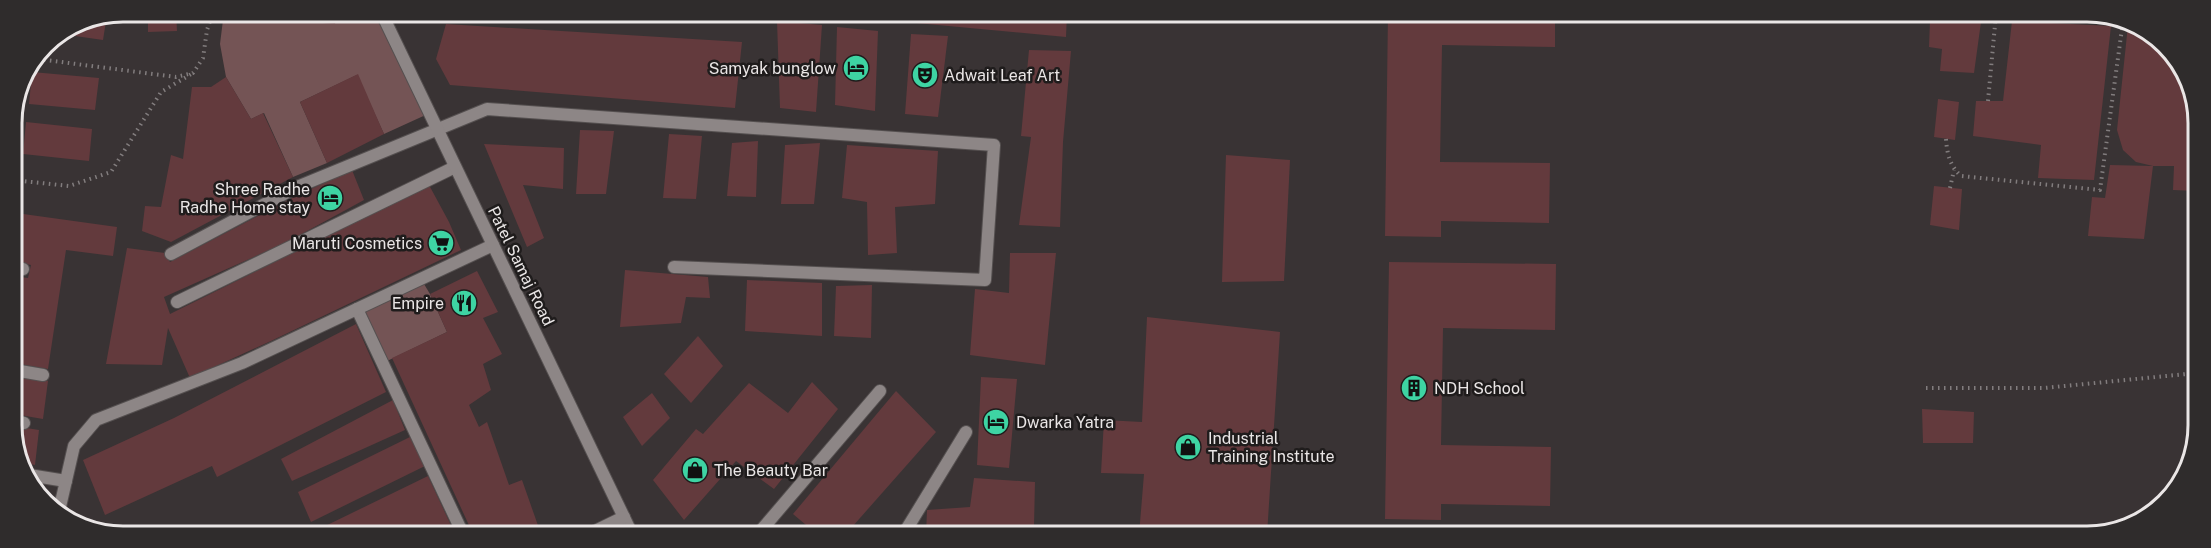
<svg xmlns="http://www.w3.org/2000/svg" width="2211" height="548" font-family="'Public Sans',sans-serif">
<style>
.green{fill:#745455}
.building{fill:#633a3d}
.lines{fill:none;stroke-linecap:round;stroke-linejoin:round}
.minor-casing{stroke:#555050;stroke-width:14}
.tertiary-casing{stroke:#555050;stroke-width:14}
.path{stroke:#827d7e;stroke-width:4;stroke-dasharray:1.5 4.5;stroke-linecap:butt}
.minor{stroke:#8d8686;stroke-width:12}
.tertiary{stroke:#8d8686;stroke-width:12}
.labels{text-anchor:middle;dominant-baseline:central;stroke-width:5;stroke-linejoin:round;paint-order:stroke}
.poi-label{font-size:16px;fill:#eae6e6;stroke:#1f1c1c;text-anchor:start}
.street-label{font-size:16px;fill:#eae6e6;stroke:#1f1c1c}
.rim{fill:none;stroke:#eae6e6;stroke-width:3}
</style>
<rect width="100%" height="100%" fill="#393334"/>
<!-- green -->
<g class="green">
<path d="M224,12H381L430,113L384,134L357,75L300,102L327,163L293,177L264,113L251,119L226,77L220,44Z"/>
<path d="M421,279L430,294L447,332L383,363L357,309Z"/>
</g>
<!-- building -->
<g class="building">
<path d="M148,12H176L177,31L148,32Z"/>
<path d="M263,12H337L335,24L262,18Z"/>
<path d="M820,13H1067L1066,37L820,14Z"/>
<path d="M1388,13L1555,14V47L1442,45L1440,162L1550,163L1549,223L1441,221V237L1385,236Z"/>
<path d="M107,15L103,40L61,34L81,20Z"/>
<path d="M777,21L822,25L816,112L780,108Z"/>
<path d="M1930,21L1981,22L1974,73L1940,71L1942,49L1929,47Z"/>
<path d="M2012,21L2111,26L2094,180L2038,178L2041,145L1973,136L1976,101H2003Z"/>
<path d="M446,24L742,42L735,108L450,85L436,59Z"/>
<path d="M2128,25L2167,45L2197,101V191L2173,190L2174,166H2153L2136,162L2123,150L2117,130Z"/>
<path d="M837,27L878,31L875,111L835,105Z"/>
<path d="M911,34L948,36L938,117L905,114Z"/>
<path d="M1029,50L1071,51L1063,142L1060,227L1019,225L1031,137L1021,136Z"/>
<path d="M32,72L99,78L95,110L29,104Z"/>
<path d="M358,74L384,134L327,163L300,102Z"/>
<path d="M226,77L251,119L263,113L293,177L171,242L142,231L145,206L161,207L171,155L183,159L192,87H211Z"/>
<path d="M1938,99L1959,102L1955,140L1934,137Z"/>
<path d="M26,122L92,129L89,161L23,154Z"/>
<path d="M580,130L614,131L606,194H576Z"/>
<path d="M669,134L702,136L696,199L663,198Z"/>
<path d="M758,141L756,197L727,196L732,143Z"/>
<path d="M820,143L814,204H781L785,145Z"/>
<path d="M484,144L564,148L563,189L523,185L544,238L527,247Z"/>
<path d="M847,145L938,151L935,204L895,207L897,253L868,255L867,202L842,198Z"/>
<path d="M1226,155L1290,160L1284,281L1222,282Z"/>
<path d="M2110,165L2153,166L2144,239L2088,236L2092,197L2105,198Z"/>
<path d="M352,170L364,200L285,243L164,297L170,314L429,185L449,222L461,250L271,341L190,378L168,328L162,365L106,364L127,248L165,253L170,262L296,196Z"/>
<path d="M1934,186L1962,189L1959,230L1930,225Z"/>
<path d="M16,213L117,227L113,256L66,250L48,369L14,363L13,276L28,278L31,265L13,261V221Z"/>
<path d="M1010,253H1056L1045,365L970,355L975,289L1009,293Z"/>
<path d="M1389,262L1556,264L1555,330L1443,328L1441,445L1551,447L1550,506L1441,504V520L1385,519Z"/>
<path d="M625,270L708,277L710,298L686,297L681,323L620,327Z"/>
<path d="M477,271L498,312L483,318L502,354L483,364L491,390L469,405L479,427L487,422L509,485L522,480L541,534H473L392,358L447,332L430,294Z"/>
<path d="M747,280L822,283V336L745,331Z"/>
<path d="M872,285L871,338L834,336L836,286Z"/>
<path d="M1147,317L1280,332L1267,535H1139L1144,474L1101,473L1104,420L1142,422Z"/>
<path d="M356,324L386,392L217,477L212,466L105,515L83,460L174,418Z"/>
<path d="M698,336L723,366L691,403L664,374Z"/>
<path d="M14,375L48,381L43,419L14,414Z"/>
<path d="M981,377L1017,379L1009,468L977,465Z"/>
<path d="M812,382L838,409L774,489L736,461L684,520L653,480L696,429L703,434L749,383L788,413Z"/>
<path d="M896,391L936,432L845,535H818L793,514Z"/>
<path d="M652,393L670,418L642,446L623,417Z"/>
<path d="M393,400L405,430L292,481L281,459Z"/>
<path d="M1922,409L1974,412L1973,443H1923Z"/>
<path d="M14,426L39,430L35,465L23,463L14,447Z"/>
<path d="M410,437L425,466L311,522L298,492Z"/>
<path d="M428,476L455,534H322L319,529Z"/>
<path d="M974,478L1035,482L1034,526L1004,527V535H926L927,510L970,507Z"/>
</g>
<g class="lines">
<defs>
<g id="minor">
<path d="M171,254L297,187L487,109L994,145L985,280L674,267"/>
<path d="M13,268L23,269"/>
<path d="M177,302L455,167"/>
<path d="M357,309L463,534"/>
<path d="M14,370L43,375"/>
<path d="M14,421L24,423"/>
<path d="M29,475L66,481"/>
<path d="M59,511L74,446L96,420L242,363L493,245"/>
<path d="M758,534L880,391"/>
<path d="M903,535L966,432"/>
</g>
<g id="tertiary">
<path d="M381,12L632,534"/>
<path d="M589,534L624,517"/>
</g>
</defs>
<!-- minor casing -->
<use href="#minor" class="minor-casing"/>
<!-- tertiary casing -->
<use href="#tertiary" class="tertiary-casing"/>
<!-- path -->
<g class="path">
<path d="M2101,14L2110,15"/>
<path d="M38,59L176,77L193,73L203,58L207,30L213,12"/>
<path d="M1988,101L1996,14"/>
<path d="M1946,139C1947,154 1950,166 1961,176L2100,190L2123,21"/>
<path d="M13,180L69,186L111,172L161,92L193,73"/>
<path d="M1950,188L1954,170"/>
<path d="M1926,388H2044L2197,373"/>
</g>
<!-- minor -->
<use href="#minor" class="minor"/>
<!-- tertiary -->
<use href="#tertiary" class="tertiary"/>
</g>
<!-- icons -->
<defs>
<symbol id="hotel-disc" viewBox="-11 -11 22 22"><circle r="9.5" fill="#3ed4a3" stroke="#1f1c1c"/><path d="M-6-4.5h1.5V1H6V5H4.5V3h-9V5H-6ZM-4 0a1.8 1.8 0 1 1 3.6 0ZM.5 0V-2.5h3Q6-2.5 6 0Z" fill="#111"/></symbol>
<symbol id="theatre-disc" viewBox="-11 -11 22 22"><circle r="9.5" fill="#3ed4a3" stroke="#1f1c1c"/><path d="M-5-5.5Q0-4 5-5.5V0Q5 5 0 6Q-5 5-5 0ZM-3.3-2.5H-1v1.5H-3.3ZM1-2.5H3.3v1.5H1ZM-2.8 1Q0 5.5 2.8 1Z" fill="#111"/></symbol>
<symbol id="supermarket-disc" viewBox="-11 -11 22 22"><circle r="9.5" fill="#3ed4a3" stroke="#1f1c1c"/><path d="M-6-5.5h2.5l.6 2H6L4.5 2H-2.5L-4.4-4H-6ZM-1.5 3.2a1.3 1.3 0 1 0 .1 0ZM3 3.2a1.3 1.3 0 1 0 .1 0Z" fill="#111"/></symbol>
<symbol id="restaurant-disc" viewBox="-11 -11 22 22"><circle r="9.5" fill="#3ed4a3" stroke="#1f1c1c"/><path d="M-5-6h1v4h1v-4h1v4h1v-4h1v5L-1.5 .5V6h-2V.5L-5-1ZM5-6V6H3V1.5H1.5Q1.5-4 5-6Z" fill="#111"/></symbol>
<symbol id="building-disc" viewBox="-11 -11 22 22"><circle r="9.5" fill="#3ed4a3" stroke="#1f1c1c"/><path d="M-4-6H4V6H1V3H-1V6H-4ZM-2.5-4.3h1.7v1.8h-1.7ZM.8-4.3h1.7v1.8H.8ZM-2.5-1h1.7V.8h-1.7ZM.8-1h1.7V.8H.8Z" fill="#111"/></symbol>
<symbol id="shop-disc" viewBox="-11 -11 22 22"><circle r="9.5" fill="#3ed4a3" stroke="#1f1c1c"/><path d="M-5-2.5h2.3a2.7 3.5 0 0 1 5.4 0H5L5.5 6h-11ZM-1.5-2.5h3a1.5 2.3 0 0 0-3 0Z" fill="#111"/></symbol>
</defs>
<g fill-rule="evenodd">
<use href="#hotel-disc" x="841" y="53" width="30" height="30"/>
<use href="#theatre-disc" x="910" y="60" width="30" height="30"/>
<use href="#hotel-disc" x="315" y="183" width="30" height="30"/>
<use href="#supermarket-disc" x="426" y="228" width="30" height="30"/>
<use href="#restaurant-disc" x="449" y="288" width="30" height="30"/>
<use href="#building-disc" x="1399" y="373" width="30" height="30"/>
<use href="#hotel-disc" x="981" y="407" width="30" height="30"/>
<use href="#shop-disc" x="1173" y="432" width="30" height="30"/>
<use href="#shop-disc" x="680" y="455" width="30" height="30"/>
</g>
<g class="labels">
<!-- poi labels -->
<g class="poi-label">
<text x="836" y="68" text-anchor="end">Samyak bunglow</text>
<text x="944" y="75">Adwait Leaf Art</text>
<text x="310" y="189" text-anchor="end">Shree Radhe<tspan x="310" dy="18">Radhe Home stay</tspan></text>
<text x="422" y="243" text-anchor="end">Maruti Cosmetics</text>
<text x="444" y="303" text-anchor="end">Empire</text>
<text x="1434" y="388">NDH School</text>
<text x="1016" y="422">Dwarka Yatra</text>
<text x="1208" y="438">Industrial<tspan x="1208" dy="18">Training Institute</tspan></text>
<text x="714" y="470">The Beauty Bar</text>
</g>
<!-- street labels -->
<g class="street-label">
<text transform="translate(521 266) rotate(64)">Patel Samaj Road</text>
</g>
</g>
<!-- crop -->
<path d="M0 0H2211V548H0ZM123 22H2087A101 101 0 0 1 2188 123V425A101 101 0 0 1 2087 526H123A101 101 0 0 1 22 425V123A101 101 0 0 1 123 22Z" fill="#2f2c2c" fill-rule="evenodd"/>
<path class="rim" d="M123 22H2087A101 101 0 0 1 2188 123V425A101 101 0 0 1 2087 526H123A101 101 0 0 1 22 425V123A101 101 0 0 1 123 22Z"/>
</svg>
